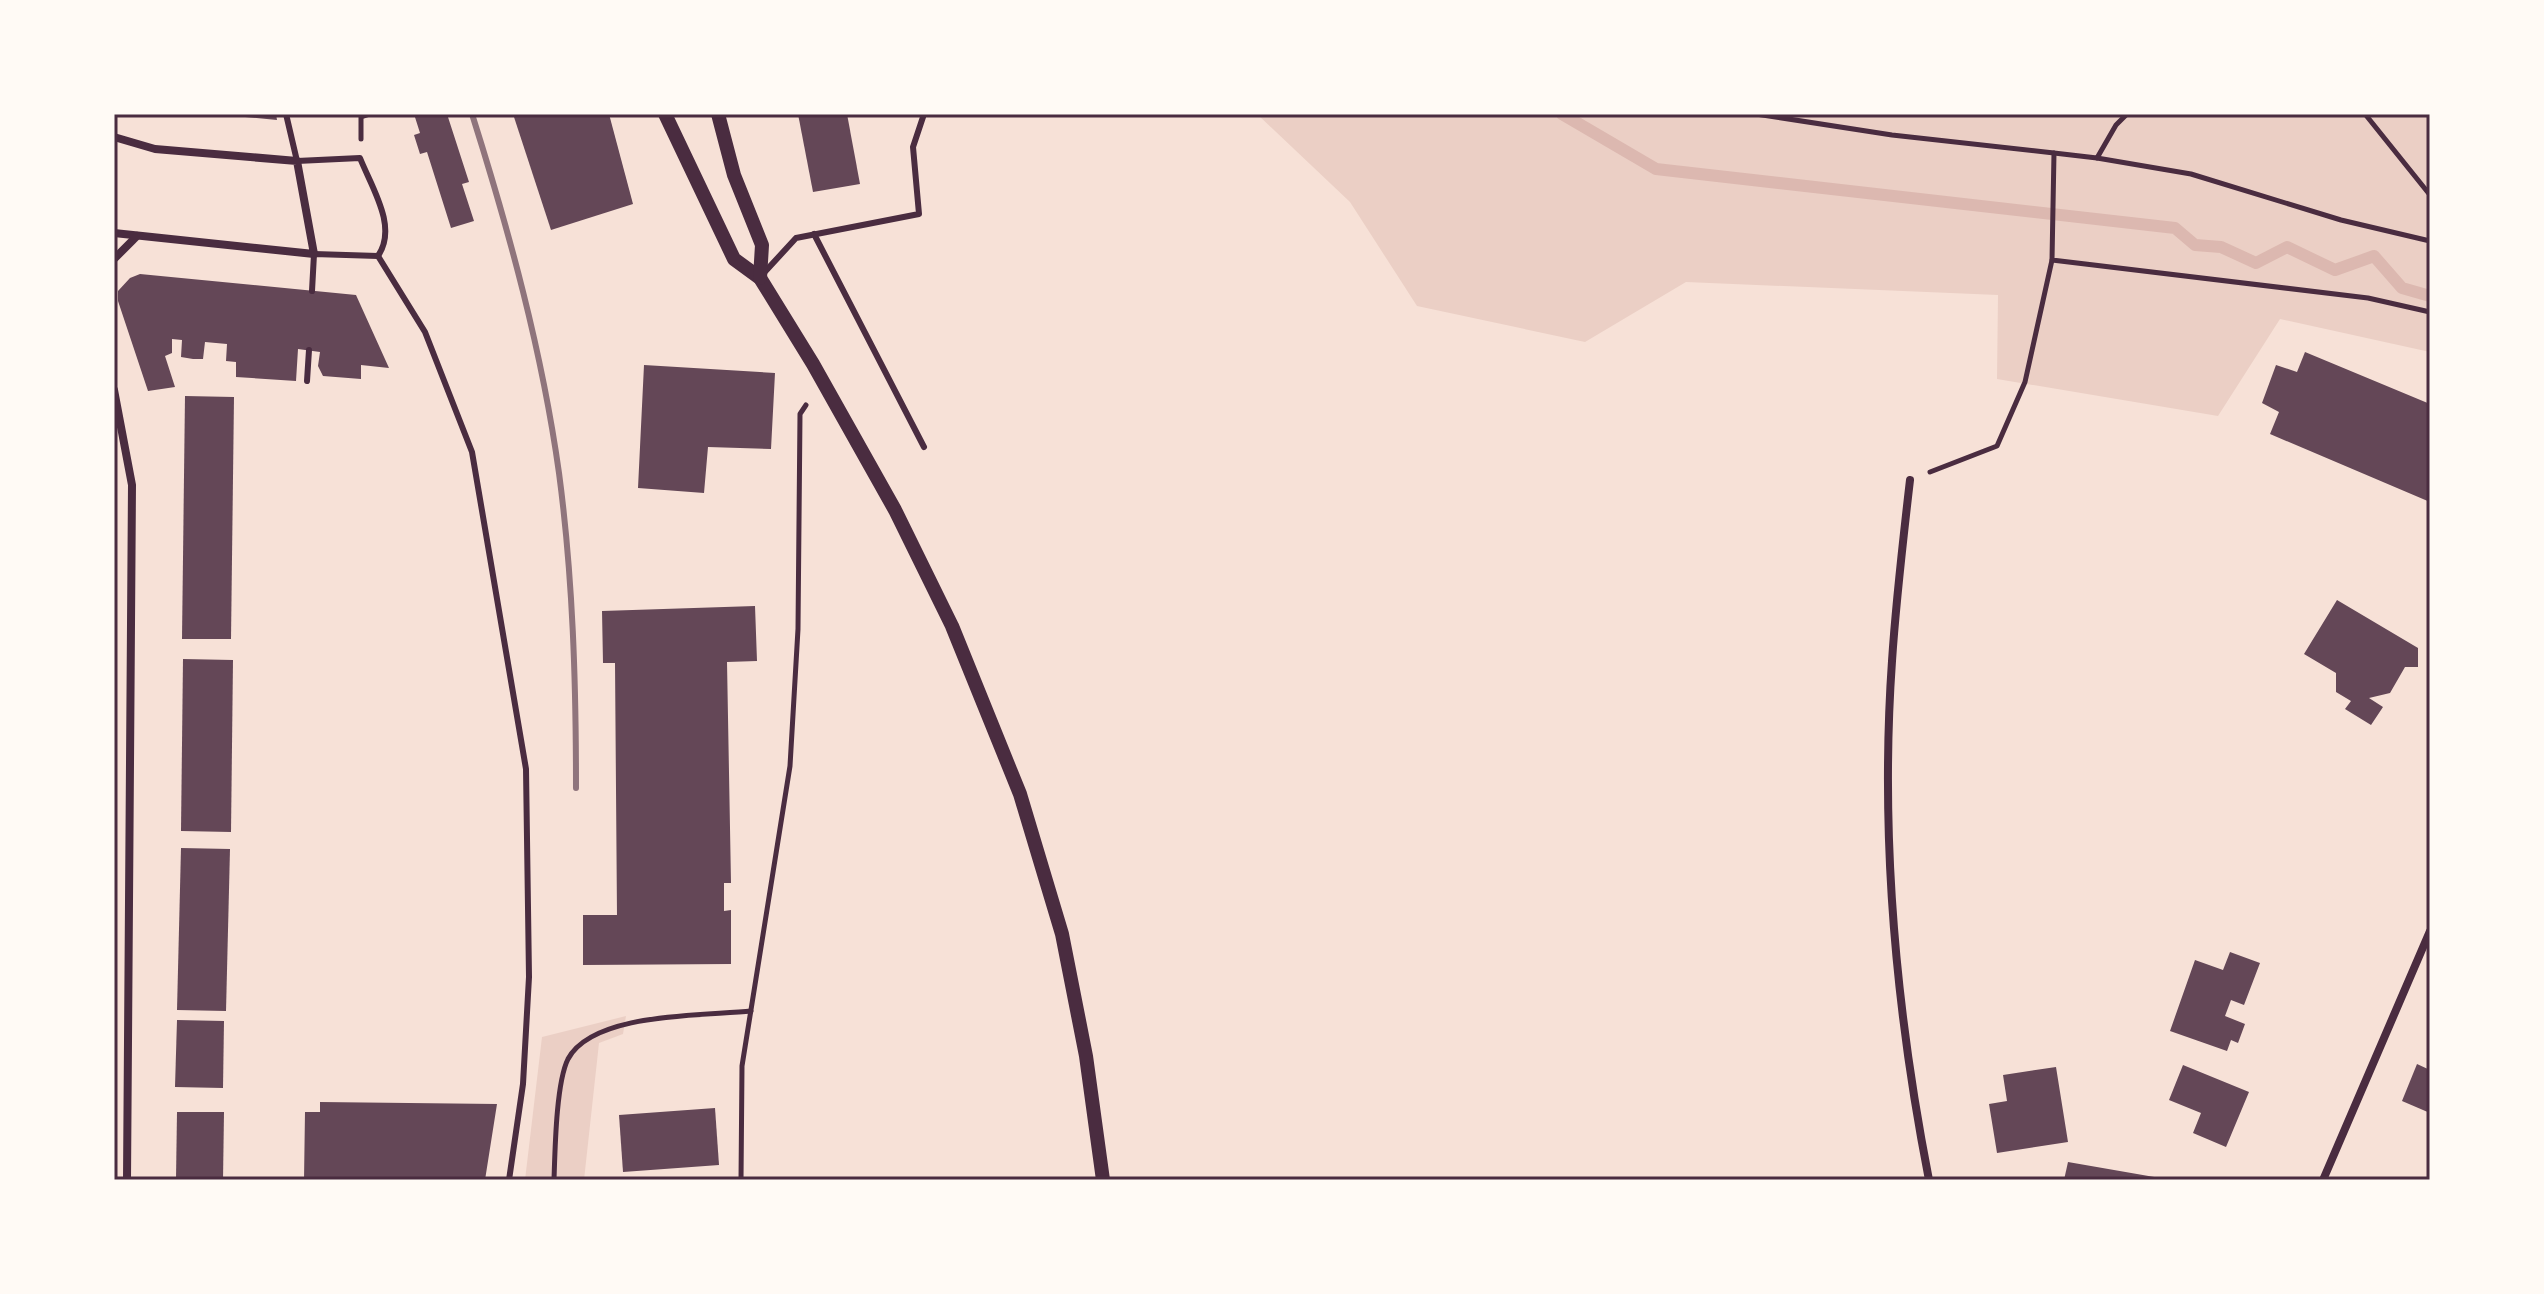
<svg xmlns="http://www.w3.org/2000/svg" width="2544" height="1294" font-family="'Varela Round',sans-serif">
<style>
.green{fill:#ebcfc5}
.lines{fill:none;stroke-linecap:round;stroke-linejoin:round}
.stream{stroke:#dcb8b0;stroke-width:12}
.building{fill:#644757}
.path{stroke:#4a2c40;stroke-width:5}
.service{stroke:#4a2c40;stroke-width:6}
.minor{stroke:#4a2c40;stroke-width:8}
.tertiary{stroke:#4a2c40;stroke-width:14}
.rail{stroke:#8f747c;stroke-width:6}
.neatline{fill:none;stroke:#4a2c40;stroke-width:3}
</style>
<rect width="100%" height="100%" fill="#f7e1d7"/>
<!-- green -->
<g class="green">
<path d="M1257,114H2430V352L2280,319L2218,416L1997,379L1998,295L1686,282L1585,342L1417,306L1350,202Z"/>
<path d="M626,1016L623,1034L599,1043L584,1180H525L542,1037Z"/>
</g>
<g class="lines">
<!-- stream -->
<path class="stream" d="M1562,114L1656,169L2175,228L2195,245L2221,247L2256,263L2287,247L2335,270L2374,256L2402,288L2430,296"/>
</g>
<!-- building -->
<g class="building">
<path d="M234,114H276L277,120L234,116Z"/>
<path d="M414,114H447L469,182L462,184L474,221L451,228L427,152L420,154L414,135L420,133Z"/>
<path d="M513,114H609L633,204L551,230Z"/>
<path d="M798,114H847L860,184L813,192Z"/>
<path d="M140,274L356,295L389,368L361,365V379L323,376L318,366L320,352L298,349L296,381L236,377V362L226,361L227,344L205,342L203,359H193L181,357L182,340L172,339V353L165,356L175,387L148,391L118,301V291L130,278Z"/>
<path d="M2305,352L2430,404V502L2270,434L2279,412L2262,403L2276,365L2297,372Z"/>
<path d="M644,365L775,373L771,449L708,447L704,493L638,488Z"/>
<path d="M185,396L234,397L231,639H182Z"/>
<path d="M2337,600L2418,648V667H2405L2390,693L2369,698L2383,707L2371,725L2345,709L2351,701L2336,692V673L2304,654Z"/>
<path d="M755,606L757,661L727,662L731,883H724V911L731,910V964L583,965V915H617L615,663H603L602,611Z"/>
<path d="M183,659L233,660L231,832L181,831Z"/>
<path d="M181,848L230,849L226,1011L177,1010Z"/>
<path d="M2230,952L2260,963L2244,1005L2231,1000L2225,1016L2245,1024L2238,1043L2231,1040L2227,1051L2170,1031L2195,960L2223,970Z"/>
<path d="M177,1020L224,1021L223,1088L175,1087Z"/>
<path d="M2417,1064L2430,1070V1113L2402,1101Z"/>
<path d="M2183,1065L2249,1092L2226,1147L2193,1133L2201,1113L2169,1100Z"/>
<path d="M2056,1067L2068,1142L1997,1153L1989,1104L2007,1101L2003,1075Z"/>
<path d="M320,1102L497,1104L485,1180H304L305,1112H320Z"/>
<path d="M715,1108L719,1165L623,1172L619,1115Z"/>
<path d="M177,1112H224L223,1180L176,1179Z"/>
<path d="M2068,1162L2160,1178V1180H2064Z"/>
</g>
<g class="lines">
<!-- path -->
<g class="path">
<path d="M1756,114L1892,135L2054,153L2052,260L2368,298L2430,312"/>
<path d="M2365,114L2430,195"/>
<path d="M361,139V117L370,114"/>
<path d="M2054,153L2097,158L2116,125L2127,114"/>
<path d="M2097,158L2191,174L2341,220L2430,241"/>
<path d="M1930,472L1997,446L2025,382L2052,260"/>
<path d="M554,1180C555,1151 556,1083 568,1059C593,1012 704,1016 751,1011"/>
<path d="M741,1180L742,1066L790,766L798,629L800,414L806,405"/>
</g>
<!-- service -->
<g class="service">
<path d="M286,114L297,161L360,158C372,188 398,227 378,256L314,254L312,291"/>
<path d="M814,234L924,447"/>
<path d="M378,256L425,332L472,452L526,769L529,977L523,1084L509,1180"/>
<path d="M762,275L796,238L919,214L913,147L924,114"/>
<path d="M307,381L309,350"/>
</g>
<!-- minor -->
<g class="minor">
<path d="M114,137L155,149L297,161L314,254L114,233"/>
<path d="M114,259L137,236"/>
<path d="M114,390L132,485L127,1180"/>
<path d="M1910,480C1903,540 1896,600 1892,661C1880,833 1896,1011 1929,1180"/>
<path d="M2323,1180L2430,931"/>
</g>
<!-- tertiary -->
<g class="tertiary">
<path d="M665,114L734,259L760,278L813,364L895,510L952,626L1020,794L1062,934L1086,1056L1103,1180"/>
<path d="M718,114L734,175L762,245L760,278"/>
</g>
<!-- rail -->
<path class="rail" d="M472,114C509,231 542,351 559,473C573,578 576,683 576,788"/>
</g>
<!-- border -->
<rect width="2544" height="1294" fill="none" stroke="#fffaf5" stroke-width="232"/>
<rect x="116" y="116" width="2312" height="1062" class="neatline"/>
</svg>
